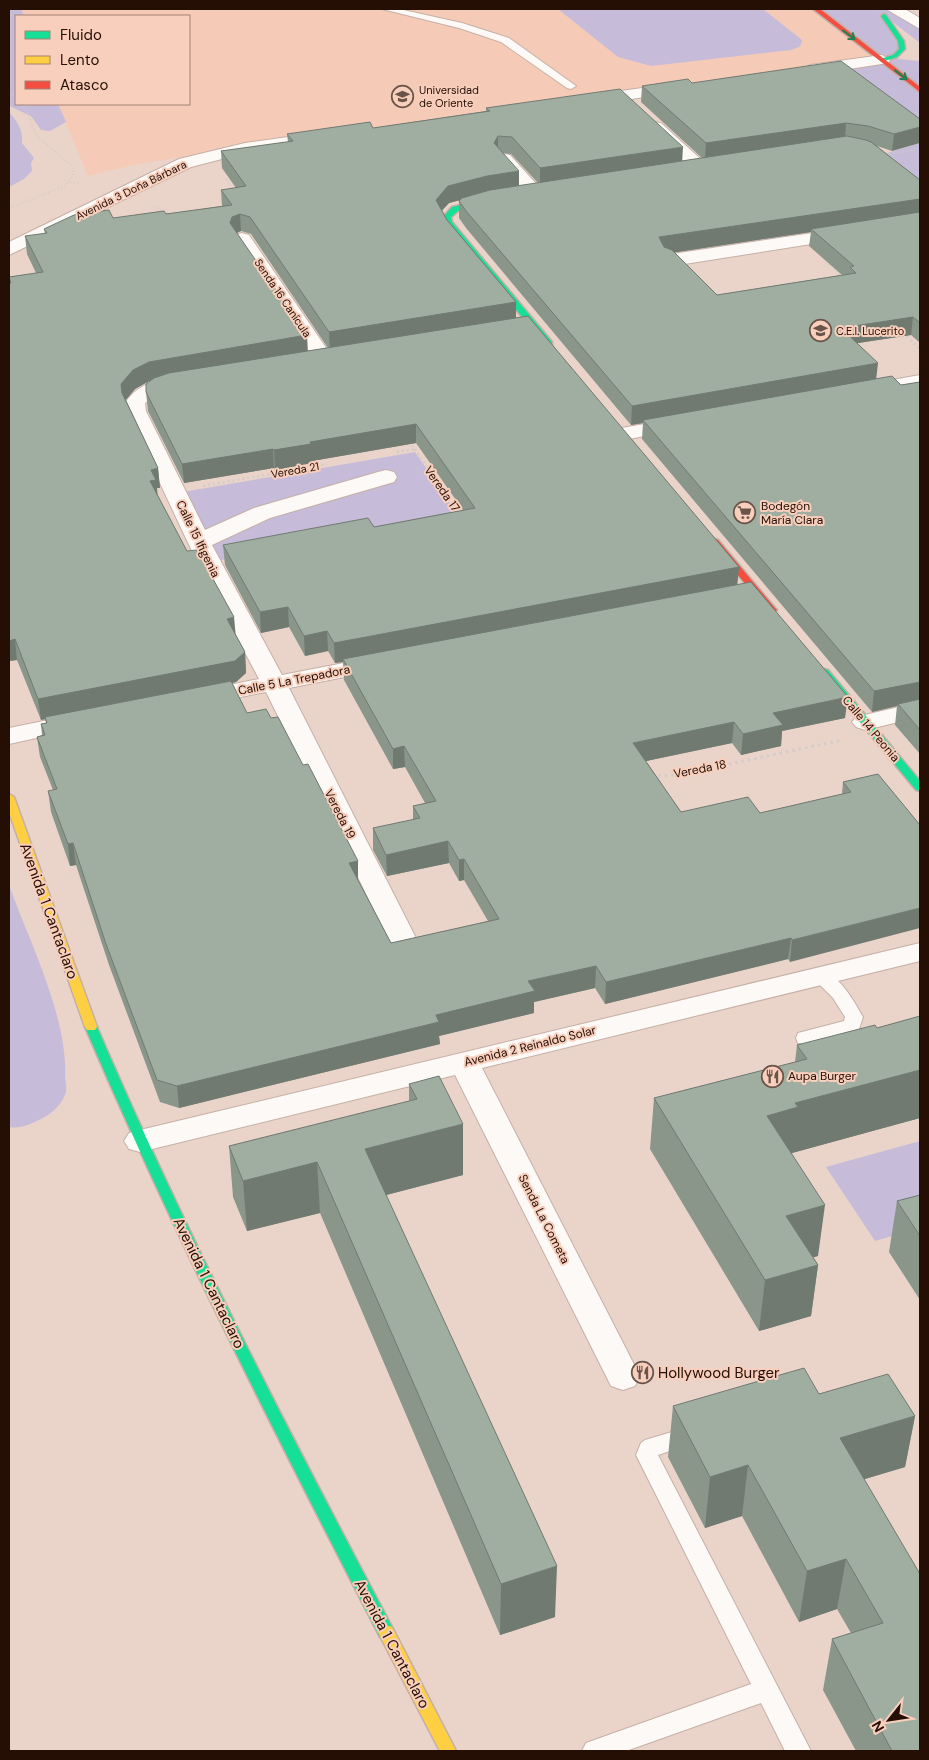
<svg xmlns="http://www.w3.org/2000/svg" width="929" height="1760" font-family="'DM Sans',sans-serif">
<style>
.built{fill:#f5cbb7}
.green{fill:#c6bbd9}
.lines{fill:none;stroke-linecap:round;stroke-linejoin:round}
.lane-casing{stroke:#c6b0a6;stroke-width:2}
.street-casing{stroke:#c6b0a6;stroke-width:2}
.fast-casing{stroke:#c6b0a6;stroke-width:3}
.slow-casing{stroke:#c6b0a6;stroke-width:3}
.jam-casing{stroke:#c6b0a6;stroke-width:3}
.path-far2{stroke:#d3ccc8;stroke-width:2;stroke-dasharray:1 2.5;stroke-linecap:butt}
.path-far1{stroke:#d3ccc8;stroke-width:2.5;stroke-dasharray:2 3;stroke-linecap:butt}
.path{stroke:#d3ccc8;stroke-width:3;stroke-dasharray:2.5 4;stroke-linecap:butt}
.lane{fill:#fcf9f7;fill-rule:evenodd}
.street{fill:#fcf9f7;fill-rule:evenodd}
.fast{fill:#16e098;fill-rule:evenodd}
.slow{fill:#ffcf43;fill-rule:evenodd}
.jam{fill:#f24e42;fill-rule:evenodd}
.wall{fill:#8a968a;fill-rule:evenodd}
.shaded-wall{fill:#707a71}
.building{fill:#a0aea1;stroke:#707a71}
.oneway{stroke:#1d8255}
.labels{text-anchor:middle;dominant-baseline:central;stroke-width:4;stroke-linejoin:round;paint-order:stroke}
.far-poi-label{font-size:11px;fill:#250e04;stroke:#f8cfbc;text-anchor:start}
.far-street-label{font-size:11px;fill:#250e04;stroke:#f8cfbc}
.street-label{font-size:12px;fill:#250e04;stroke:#f8cfbc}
.poi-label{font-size:12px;fill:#250e04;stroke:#f8cfbc;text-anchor:start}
.near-street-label{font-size:15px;fill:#250e04;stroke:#f8cfbc}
.near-poi-label{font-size:15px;fill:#250e04;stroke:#f8cfbc;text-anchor:start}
</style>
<rect width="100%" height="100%" fill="#ead4ca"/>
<!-- built -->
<path class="built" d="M21,9H812L879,60L278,142L138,164L88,176L58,104H189V16H24Z"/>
<!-- green -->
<g class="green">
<path d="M9,9H21L24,16H16V104H58L66,122L50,131L41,130L31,116L9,106Z"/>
<path d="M558,9H763L802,40C802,47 797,48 791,50L651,66L618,57Z"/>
<path d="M816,9H894L920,24V43L886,17L901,41L898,59L920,61V128L839,67L886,63Z"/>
<path d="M9,112C18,122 23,130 22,143L34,158L31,163L32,171L24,179L9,187Z"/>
<path d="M920,143V180L887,153Z"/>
<path d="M415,452L460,518L211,562L177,493Z"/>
<path d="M9,885C29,941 68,1017 65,1077C65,1081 67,1087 66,1092C63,1103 52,1114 41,1119C31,1124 20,1129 9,1127Z"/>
<path d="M920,1141V1228L875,1241L826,1167Z"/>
</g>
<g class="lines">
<defs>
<g id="lane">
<path d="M382,9H399L462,23L509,38L576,86L571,89L567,88L501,42L459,28Z"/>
<path d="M820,970C841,976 853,1000 863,1017L859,1029L805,1044L798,1043L796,1038L798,1033L844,1021L845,1017L833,998L811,976L814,972Z"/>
<path d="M692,1426L700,1429L703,1435L700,1441L658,1455L811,1751H785L761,1703L626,1751H582L586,1743L751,1684L636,1455L641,1443L645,1440Z"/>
</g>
<g id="street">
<path d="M886,9H905L920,18V29Z"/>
<path d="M882,55L890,60L888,63L810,75L802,70L810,65Z"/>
<path d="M678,83L686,88L684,91L592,105L586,104L584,100L586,96L592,95Z"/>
<path d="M655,122L661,123L706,164L709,168L706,172H694L649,131L647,127L649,123Z"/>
<path d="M324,132L330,133L333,137L330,141L245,153L191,167L9,255V242L179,159L245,143Z"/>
<path d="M504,154L510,155L540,188L543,192L540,196H528L498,163L495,159L498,155Z"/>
<path d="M920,217V227L672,266L665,264L663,260L665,256L672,254Z"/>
<path d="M242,233L249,235L333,358L330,362L323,364L316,362L313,358L233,239L235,235Z"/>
<path d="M920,375V387L864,397L857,395L854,391L857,387L864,385Z"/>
<path d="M183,376L190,378L193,382L190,386L163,392L145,403L146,411L205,530L254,508L378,472L386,470L394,472L397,477L394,482L270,518L212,545L282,675L380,656L389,658L392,663L389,668L380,670L289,688L419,944L415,951L405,953L395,951L391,944L266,692L199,705L190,703L187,698L190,693L259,679L198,564L126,411L125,403C139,382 159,380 183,376Z"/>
<path d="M679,418L686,420L690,424L686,428L624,440L616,439L613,434L616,429Z"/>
<path d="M920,702V717L865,730L856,727L852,722L856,717Z"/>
<path d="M78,714L87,717L91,722L87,727L9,744V728Z"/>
<path d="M920,943V961L482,1068L640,1376L635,1386L623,1390L611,1386L455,1075L140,1152L129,1149L124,1141L129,1133L140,1130Z"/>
</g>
<g id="fast">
<path d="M884,14L886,15L904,41L905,49L897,57L882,62L880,61V59L893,55L899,49L898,41L881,16Z"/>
<path d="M495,197H498V201L458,211L451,217L452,222L552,342V346H546L444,222L443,217L452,207Z"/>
<path d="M824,669L828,670L920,781V791L916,790L820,674L819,672L820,670Z"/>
<path d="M91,1023L97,1027C185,1232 288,1430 392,1627L394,1632L392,1637L386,1639L380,1637C276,1436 174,1235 85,1027Z"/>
</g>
<g id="slow">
<path d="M9,794L14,797L97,1027L95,1030H87L85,1027L9,812Z"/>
<path d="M386,1625L392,1627L456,1751H440L378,1632L380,1627Z"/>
</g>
<g id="jam">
<path d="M813,9H820L920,87V92Z"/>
<path d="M715,539L718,540L775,608L777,610L775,612H769L712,544V540Z"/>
</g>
</defs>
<!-- lane casing -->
<use href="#lane" class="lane-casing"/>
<!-- street casing -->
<use href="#street" class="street-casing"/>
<!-- fast casing -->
<use href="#fast" class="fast-casing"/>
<!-- slow casing -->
<use href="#slow" class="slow-casing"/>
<!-- jam casing -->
<use href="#jam" class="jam-casing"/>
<!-- path-far2 -->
<g class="path-far2">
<path d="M9,93L16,98"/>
<path d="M915,112L920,117"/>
<path d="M886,154L920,149"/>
<path d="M226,179L233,190"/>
<path d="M70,182L81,184"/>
<path d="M154,207L174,215"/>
<path d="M9,208L65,186L74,173L72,166L36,135L27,111L21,104"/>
<path d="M826,262L844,278"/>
</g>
<!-- path-far1 -->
<g class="path-far1">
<path d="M903,333L920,349"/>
<path d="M409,441L460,514"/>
<path d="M397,452L414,449"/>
<path d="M203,486L327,464"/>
</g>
<!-- path -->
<path class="path" d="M652,774L663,776L682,774L842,740"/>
<!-- lane -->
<use href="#lane" class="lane"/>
<!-- street -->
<use href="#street" class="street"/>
<!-- fast -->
<use href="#fast" class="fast"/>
<!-- slow -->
<use href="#slow" class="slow"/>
<!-- jam -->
<use href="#jam" class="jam"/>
</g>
<!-- wall -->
<g class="wall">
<path d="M692,83L920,119L892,151L877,146L920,180V343L911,335L857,343L876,379L901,385L920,382V754L895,725L897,706L872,712L642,439L643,423L631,425L466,228L459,218V201L460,200L449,203L442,210L447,220L516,302V317L739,567L737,585L845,718L782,731L781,746L741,755L732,743L646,761L681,812L760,813L842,794L843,782L878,774L790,962L788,959L605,1004L595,988L534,1002V1013L439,1036L440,1044L179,1108L160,1102L109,965L76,865L70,866L51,812L48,791L53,790L40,757L37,737L42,735L41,724L46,723L45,719L41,720L17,660L9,661V277L36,273L27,254L25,236L45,234L44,229L113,218L166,214L222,206L221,190L236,188L222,168L221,151L288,142L287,134L373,128L486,111V108L682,161L702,158L641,102L642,86ZM503,153L511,154L538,183L519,186ZM241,231L251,234L328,348L308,351L237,233ZM811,232L809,246L842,275L717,295L674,252ZM151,380H152L146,392L148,411L184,483L274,468L275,470L312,463V461L416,443L463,510L374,527L223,545L225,565L261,633L289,627L305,656L328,651L335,663L343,662L344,680L393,769L405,767L425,803L413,806V820L373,828V850L387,876L449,863L459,881L464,880L488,921L391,943L358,881L247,713L232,683L236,682L246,673L245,652L235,634L187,551L157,494V488H160L158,468L126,400L135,389Z"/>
<path d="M920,1016V1118L792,1153L818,1256L813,1257L818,1265L811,1316L759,1331L650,1149L654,1098L795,1062L797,1045L877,1028Z"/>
<path d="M409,1084L463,1124V1175L386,1195L555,1617L500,1635L320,1213L247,1231L233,1197L229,1146L409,1101Z"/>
<path d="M920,1195V1300L889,1252L897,1201Z"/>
<path d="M819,1394L915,1416L905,1467L864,1479L920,1751H856L823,1690L832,1639L851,1633L837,1609L799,1622L742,1516L705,1528L668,1457L673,1406Z"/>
</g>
<!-- shaded-wall -->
<g class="shaded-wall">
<path d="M846,123L845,139L705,160L706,143Z"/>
<path d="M920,127V143L892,151L894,134Z"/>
<path d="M498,136V153L494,143Z"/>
<path d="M683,147L682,164L540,185V168Z"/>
<path d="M519,171V188L487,193L449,203L436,217V200L448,186L487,176Z"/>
<path d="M920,199V216L811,229V232L658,255L659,237Z"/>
<path d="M240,214L241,231L233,234L230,223L232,217Z"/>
<path d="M516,302V320L330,350L329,332Z"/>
<path d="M913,317L911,335L839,346L841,328Z"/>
<path d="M307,335L308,354L151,380L135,389L123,403L121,384L133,370L149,362Z"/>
<path d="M878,363L876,381L643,420V423L631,425L632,406Z"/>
<path d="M416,424V443L312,461V463L275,470L274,450L310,442Z"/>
<path d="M273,449L274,468L184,483L182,464Z"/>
<path d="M158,468L160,488H157L158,499L150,481L151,470Z"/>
<path d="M739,567L737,587L343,659V662L335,663L334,643Z"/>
<path d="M288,607L289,627L261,633L260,612Z"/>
<path d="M234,617L236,638L227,619Z"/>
<path d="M327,631L328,651L305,656L304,636Z"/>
<path d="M15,639L17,660L9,661V641Z"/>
<path d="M245,652L246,673L236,682L41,720L38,699Z"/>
<path d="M920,682V702L898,704L897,706L872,712L874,691Z"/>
<path d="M848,697L845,718L782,731L781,746L741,755L743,734L773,713Z"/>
<path d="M734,722L732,743L632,764L633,743Z"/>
<path d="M404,746L405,767L393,769V749Z"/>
<path d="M448,841L449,863L387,876L386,855Z"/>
<path d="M73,843L76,865L70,866L68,844Z"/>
<path d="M464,859V880L459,881V860Z"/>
<path d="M358,861V883L349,863Z"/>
<path d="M920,908V928L790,962L792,940Z"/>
<path d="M791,938L788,959L605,1004L606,982Z"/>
<path d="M596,966L595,988L534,1002V1013L439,1036L440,1044L179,1108L177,1086L436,1015L528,981Z"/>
<path d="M920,1070V1118L792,1153L791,1158L767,1116L795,1103Z"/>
<path d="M463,1124V1175L367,1200L365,1149Z"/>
<path d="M317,1162L320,1213L247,1231L243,1181Z"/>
<path d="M825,1205L818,1256L780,1267L786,1216Z"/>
<path d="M818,1265L811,1316L759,1331L765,1280Z"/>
<path d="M915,1416L905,1467L832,1489L840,1438Z"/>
<path d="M748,1465L742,1516L705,1528L710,1477Z"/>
<path d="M846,1559L837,1609L799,1622L807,1571Z"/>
<path d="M557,1566L555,1617L500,1635L501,1584Z"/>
</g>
<!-- building -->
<g class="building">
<path d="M841,61L920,119V127L894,134L868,126L846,123L706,143L642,86L688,79L692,83Z"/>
<path d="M620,89L683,147L540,168L512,137L498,136L494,143L519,171L487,176L448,186L436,200L447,220L516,302L329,332L250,217L240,214L232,217L230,223L307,335L149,362L133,370L121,384L122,393L158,468L151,470L156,480L150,481L187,551L197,550L234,617L227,619L245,652L235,661L38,699L15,639L9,641V284L11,283L9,277L43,272L25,236L47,233L44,229L74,215L109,210L113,218L164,211L166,214L232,205L221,190L246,186L221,151L293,141L287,134L370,122L373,128L490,111L486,108Z"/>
<path d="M847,136L866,140L871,142L920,180V199L659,237L664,247L672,250L717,295L856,273L850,267L854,266L811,229L920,212V323L913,317L841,328L878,363L632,406L466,211L459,201L462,198L490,190Z"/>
<path d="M528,316L739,567L334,643L327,631L304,636L288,607L260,612L223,545L368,518L374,527L475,508L416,424L310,442L311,444L274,450L273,449L182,464L146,392V384L154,378L169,373Z"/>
<path d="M892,376L901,385L920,382V682L874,691L643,420Z"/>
<path d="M751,582L848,697L773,713L783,725L743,734L734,722L633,743L681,812L748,797L760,813L851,792L843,782L878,774L920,825V908L792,940L791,938L606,982L596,966L528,981L535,991L436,1015L439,1022L177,1086L157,1080L106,944L73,843L68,844L48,791L57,789L37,737L45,735L41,724L47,723L45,717L231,681L247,713L266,709L271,718L278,717L303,765L308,764L358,861L349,863L391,943L499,919L464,859L459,860L448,841L386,855L373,828L420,818L413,806L436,801L404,746L393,749L343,659Z"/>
<path d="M920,699V730L898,704Z"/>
<path d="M920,1016V1070L795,1103L798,1107L767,1116L825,1205L786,1216L818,1265L765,1280L654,1098L807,1059L797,1045L875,1025L877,1028Z"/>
<path d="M439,1076L463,1124L365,1149L557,1566L501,1584L317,1162L243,1181L229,1146L417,1099L409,1084Z"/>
<path d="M920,1195V1236L897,1201Z"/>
<path d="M804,1368L819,1394L888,1374L915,1416L840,1438L920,1574V1751H892L832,1639L883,1623L846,1559L807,1571L748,1465L710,1477L673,1406Z"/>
</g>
<!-- one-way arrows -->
<defs><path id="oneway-shaft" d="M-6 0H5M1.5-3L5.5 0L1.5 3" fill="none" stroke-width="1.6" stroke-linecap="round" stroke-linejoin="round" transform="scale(1.25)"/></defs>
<g class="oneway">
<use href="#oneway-shaft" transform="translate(849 35) rotate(37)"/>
<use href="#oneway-shaft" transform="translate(901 75) rotate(38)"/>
</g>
<!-- icons -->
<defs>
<symbol id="university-ring" viewBox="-11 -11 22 22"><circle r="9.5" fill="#f8cfbc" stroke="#6a5349" stroke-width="1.5"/><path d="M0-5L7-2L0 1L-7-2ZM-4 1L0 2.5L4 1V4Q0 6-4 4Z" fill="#6a5349"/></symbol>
<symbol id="school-ring" viewBox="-11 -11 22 22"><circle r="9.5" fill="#f8cfbc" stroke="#6a5349" stroke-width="1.5"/><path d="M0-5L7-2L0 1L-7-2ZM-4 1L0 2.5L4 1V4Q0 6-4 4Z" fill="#6a5349"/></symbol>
<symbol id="supermarket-ring" viewBox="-11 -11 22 22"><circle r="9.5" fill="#f8cfbc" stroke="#6a5349" stroke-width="1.5"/><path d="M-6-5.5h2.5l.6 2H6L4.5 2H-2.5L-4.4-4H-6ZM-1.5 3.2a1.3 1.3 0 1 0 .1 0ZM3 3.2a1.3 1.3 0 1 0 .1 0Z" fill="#6a5349"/></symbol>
<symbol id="restaurant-ring" viewBox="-11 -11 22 22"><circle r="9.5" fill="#f8cfbc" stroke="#6a5349" stroke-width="1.5"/><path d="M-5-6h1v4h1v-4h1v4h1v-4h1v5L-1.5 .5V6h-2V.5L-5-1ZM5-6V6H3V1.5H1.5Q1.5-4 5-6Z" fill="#6a5349"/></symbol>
</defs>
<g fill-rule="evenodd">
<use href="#university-ring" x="390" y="84" width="25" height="25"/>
<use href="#school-ring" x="808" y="318" width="25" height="25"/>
<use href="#supermarket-ring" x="732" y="500" width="25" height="25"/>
<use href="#restaurant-ring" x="760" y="1064" width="25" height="25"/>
<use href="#restaurant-ring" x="630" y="1360" width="25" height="25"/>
</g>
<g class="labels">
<!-- far-poi labels -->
<g class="far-poi-label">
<text x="419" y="90">Universidad<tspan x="419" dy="13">de Oriente</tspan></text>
<text x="836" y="331">C.E.I. Lucerito</text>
</g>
<!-- far-street labels -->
<g class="far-street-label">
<text transform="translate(131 190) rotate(-26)">Avenida 3 Doña Bárbara</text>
<text transform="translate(283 298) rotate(56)">Senda 16 Canícula</text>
<text transform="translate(295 470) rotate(-10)">Vereda 21</text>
</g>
<!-- street labels -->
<g class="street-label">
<text transform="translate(442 489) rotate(55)">Vereda 17</text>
<text transform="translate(198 539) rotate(64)">Calle 15 Ifigenia</text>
<text transform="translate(294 680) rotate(-11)">Calle 5 La Trepadora</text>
<text transform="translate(871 729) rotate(50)">Calle 14 Peonia</text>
<text transform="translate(700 769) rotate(-11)">Vereda 18</text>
<text transform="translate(340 814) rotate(63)">Vereda 19</text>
<text transform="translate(530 1046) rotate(-14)">Avenida 2 Reinaldo Solar</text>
<text transform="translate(544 1219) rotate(63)">Senda La Cometa</text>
</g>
<!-- poi labels -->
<g class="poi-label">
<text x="761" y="506">Bodegón<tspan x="761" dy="14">María Clara</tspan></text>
<text x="788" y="1076">Aupa Burger</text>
</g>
<!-- near-street labels -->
<g class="near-street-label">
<text transform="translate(49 911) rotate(70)">Avenida 1 Cantaclaro</text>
<text transform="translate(209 1283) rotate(64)">Avenida 1 Cantaclaro</text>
<text transform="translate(392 1644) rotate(62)">Avenida 1 Cantaclaro</text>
</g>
<!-- near-poi labels -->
<g class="near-poi-label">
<text x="658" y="1373">Hollywood Burger</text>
</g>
</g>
<!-- border -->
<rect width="929" height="1760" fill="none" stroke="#250e04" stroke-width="20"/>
<!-- legend -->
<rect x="15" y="15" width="175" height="90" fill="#f8cfbc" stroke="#a48272"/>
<rect x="25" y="31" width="25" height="8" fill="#16e098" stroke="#a48272"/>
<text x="60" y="40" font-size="15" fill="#250e04">Fluido</text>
<rect x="25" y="56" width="25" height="8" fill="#ffcf43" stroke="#a48272"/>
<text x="60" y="65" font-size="15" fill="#250e04">Lento</text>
<rect x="25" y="81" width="25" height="8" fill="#f24e42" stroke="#a48272"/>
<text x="60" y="90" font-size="15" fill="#250e04">Atasco</text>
<!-- north arrow -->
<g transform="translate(889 1720) rotate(240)" stroke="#f8cfbc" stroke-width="4" paint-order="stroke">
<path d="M0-4L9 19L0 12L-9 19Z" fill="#250e04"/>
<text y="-8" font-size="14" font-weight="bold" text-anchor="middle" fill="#250e04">N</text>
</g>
</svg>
